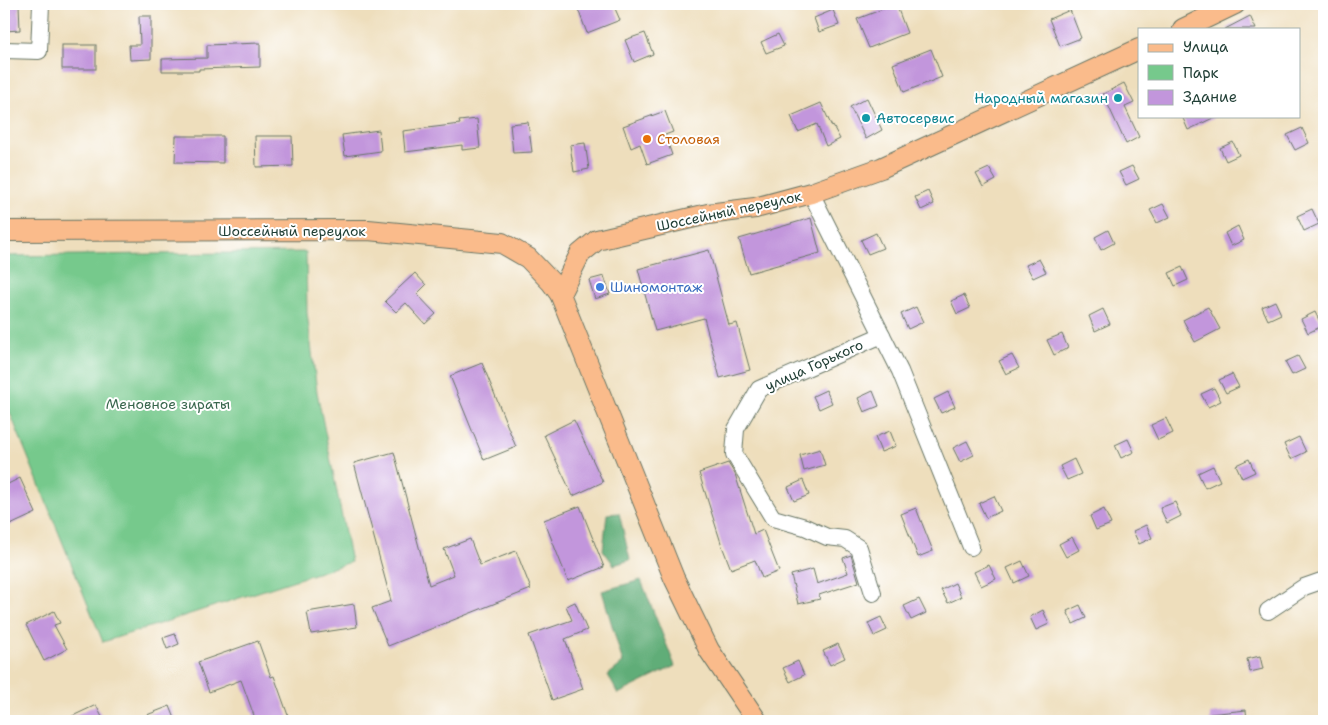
<svg xmlns="http://www.w3.org/2000/svg" width="1328" height="725" font-family="'Shantell Sans',sans-serif">
<style>
.green{fill:#76c98c;stroke:#4a8360}
.forest{fill:#60ad78;stroke:#407556}
.building{fill:#c296dc}
.lines{fill:none;stroke-linecap:round;stroke-linejoin:round}
.minor-casing{stroke:#677564;stroke-width:18}
.major-casing{stroke:#677564;stroke-width:22}
.minor{stroke:#fff;stroke-width:16}
.major{stroke:#fabb8b;stroke-width:20}
.culture-dot{fill:#0f9aa8;stroke:#fff;stroke-width:2}
.food-dot{fill:#e8710a;stroke:#fff;stroke-width:2}
.shop-dot{fill:#3f7fe0;stroke:#fff;stroke-width:2}
.labels{text-anchor:middle;dominant-baseline:central;stroke-width:4;stroke-linejoin:round;paint-order:stroke}
.culture-label{font-size:14px;fill:#0d838f;stroke:#fff;text-anchor:end}
.food-label{font-size:14px;fill:#c56008;stroke:#fff;text-anchor:start}
.street-label{font-size:14px;fill:#1f3d34;stroke:#fff}
.shop-label{font-size:14px;fill:#366cbe;stroke:#fff;text-anchor:start}
.park-label{font-size:14px;fill:#39674e;stroke:#fff}
</style>
<rect width="100%" height="100%" fill="#fff"/>
<filter id="ink" filterUnits="userSpaceOnUse"><feTurbulence type="fractalNoise" baseFrequency=".02" numOctaves="2"/><feDisplacementMap in="SourceGraphic" scale="10" xChannelSelector="R" yChannelSelector="G"/><feConvolveMatrix kernelMatrix="1 2 1 2 8 2 1 2 1" color-interpolation-filters="sRGB"/></filter>
<filter id="wash" filterUnits="userSpaceOnUse"><feTurbulence type="fractalNoise" baseFrequency=".0096" numOctaves="4" result="noise"/><feDisplacementMap in="SourceGraphic" scale="20" xChannelSelector="R" yChannelSelector="G"/><feGaussianBlur stdDeviation="1.12" result="paint"/><feColorMatrix in="noise" values="0 0 0 0 0 0 0 0 0 0 0 0 0 0 0 0 0 1.4 0 .05"/><feComposite in="paint" operator="in"/></filter>
<g filter="url(#wash)">
<rect width="100%" height="100%" fill="#eedebc"/>
<!-- green -->
<path class="green" d="M306,252L307,313L317,392L351,562L103,642L4,398V256Z"/>
<!-- forest -->
<g class="forest">
<path d="M619,513L630,560L614,565L603,550L607,514Z"/>
<path d="M641,580L675,666L618,694L608,675L623,663L602,591Z"/>
</g>
<g id="blocks">
<!-- building -->
<g class="building">
<path d="M4,4H19L20,30L4,31Z"/>
<path d="M576,4H613L620,20L587,33Z"/>
<path d="M896,4L907,33L869,48L857,19Z"/>
<path d="M833,10L839,25L819,32L814,18Z"/>
<path d="M1070,10L1081,38L1060,46L1049,19Z"/>
<path d="M139,16H151V59L130,60L129,45H140Z"/>
<path d="M1250,16L1256,29H1225Z"/>
<path d="M645,33L653,54L634,62L625,40Z"/>
<path d="M778,34L784,46L766,53L761,42Z"/>
<path d="M260,43V67L199,69V71H162V59L207,58V45Z"/>
<rect x="62" y="45" width="34" height="24"/>
<path d="M931,49L942,77L904,92L893,64Z"/>
<path d="M1124,83L1134,103L1125,107L1139,137L1126,144L1103,94Z"/>
<path d="M867,98L882,130L866,139L850,107Z"/>
<path d="M821,103L832,127L833,126L840,139L826,146L817,124L798,132L791,116Z"/>
<path d="M665,111L673,132L665,135L672,155L647,164L640,144L631,148L623,126Z"/>
<path d="M1182,116H1217L1188,130Z"/>
<path d="M477,119L480,148L462,150V145L405,152L403,131L460,124L459,121Z"/>
<path d="M528,122L532,152L513,153L510,124Z"/>
<path d="M1302,128L1309,143L1295,150L1287,135Z"/>
<path d="M379,130L381,151L345,156L342,135Z"/>
<path d="M176,136H223V163L175,162Z"/>
<path d="M255,136H292L293,166L256,167Z"/>
<path d="M1233,142L1239,155L1226,161L1220,148Z"/>
<path d="M585,143L589,169L574,172L570,145Z"/>
<path d="M1132,166L1139,179L1126,185L1119,172Z"/>
<path d="M989,168L996,180L983,187L976,174Z"/>
<path d="M928,191L934,204L921,210L915,197Z"/>
<path d="M1163,204L1170,217L1157,223L1150,210Z"/>
<path d="M1312,209L1319,224L1304,231L1297,216Z"/>
<path d="M811,218L820,253L749,273L739,239Z"/>
<path d="M1238,226L1244,240L1231,246L1225,233Z"/>
<path d="M1108,230L1114,243L1101,250L1095,237Z"/>
<path d="M876,233L883,248L868,254L861,240Z"/>
<path d="M709,250L729,325L737,323L750,370L720,378L704,318L655,331L638,269Z"/>
<path d="M1039,259L1046,272L1033,278L1026,265Z"/>
<path d="M1182,267L1188,280L1175,286L1169,273Z"/>
<path d="M415,273L426,285L417,294L436,314L425,324L406,303L396,312L385,301Z"/>
<path d="M604,276L610,294L595,299L589,280Z"/>
<path d="M964,295L970,308L957,314L951,301Z"/>
<path d="M1275,301L1281,314L1268,320L1262,307Z"/>
<path d="M916,307L923,322L908,329L901,314Z"/>
<path d="M1208,307L1220,329L1195,342L1183,320Z"/>
<path d="M1103,309L1110,324L1095,331L1089,316Z"/>
<path d="M1315,312L1322,326L1308,333L1301,319Z"/>
<path d="M1062,334L1068,348L1054,355L1047,340Z"/>
<path d="M1012,355L1019,368L1006,374L999,361Z"/>
<path d="M1298,356L1305,369L1292,375L1285,362Z"/>
<path d="M482,363L516,447L484,460L450,376Z"/>
<path d="M1232,374L1239,387L1226,393L1219,380Z"/>
<path d="M1214,388L1221,401L1208,407L1201,394Z"/>
<path d="M826,390L832,403L819,409L813,396Z"/>
<path d="M873,391L879,406L864,412L858,398Z"/>
<path d="M948,392L955,407L941,413L934,399Z"/>
<path d="M1166,418L1173,433L1158,440L1151,425Z"/>
<path d="M574,420L603,482L573,496L544,435Z"/>
<path d="M890,431L896,446L881,452L875,437Z"/>
<path d="M1299,437L1306,452L1291,459L1284,444Z"/>
<path d="M1128,439L1134,452L1121,458L1115,445Z"/>
<path d="M967,441L974,455L960,462L953,448Z"/>
<path d="M820,449L825,465L804,471L800,455Z"/>
<path d="M394,452L429,585L454,575L444,549L470,539L480,565L516,551L531,589L388,646L372,608L391,601L354,463Z"/>
<path d="M1074,459L1081,474L1067,480L1060,466Z"/>
<path d="M1249,459L1255,472L1242,478L1236,465Z"/>
<path d="M728,463L735,474L754,534L763,530L779,571L762,578L755,560L731,569L722,546L699,473Z"/>
<path d="M1213,466L1220,481L1205,488L1198,473Z"/>
<path d="M20,478L36,513L4,528V486Z"/>
<path d="M803,480L809,495L794,501L788,487Z"/>
<path d="M994,496L1001,511L986,518L979,503Z"/>
<path d="M1175,502L1181,516L1167,523L1160,508Z"/>
<path d="M580,506L604,567L568,581L544,520Z"/>
<path d="M916,508L933,551L918,557L901,514Z"/>
<path d="M1104,509L1111,524L1096,530L1090,516Z"/>
<path d="M1146,525L1152,538L1139,544L1133,531Z"/>
<path d="M1072,537L1079,550L1066,557L1059,544Z"/>
<path d="M851,555L859,582L819,595L820,599L798,604L791,575L813,569L817,584L848,573L843,558Z"/>
<path d="M1022,561L1029,576L1014,583L1007,568Z"/>
<path d="M989,565L996,579L981,586L974,572Z"/>
<path d="M955,583L961,597L948,603L941,590Z"/>
<path d="M919,599L926,613L911,620L904,606Z"/>
<path d="M575,602L587,630L565,639L583,689L552,700L529,635L572,620L566,606Z"/>
<path d="M354,604L357,627L311,634L307,612Z"/>
<path d="M1080,605L1086,618L1073,624L1067,611Z"/>
<path d="M1043,610L1049,624L1036,630L1030,617Z"/>
<path d="M54,611L60,623L54,625L67,649L44,661L26,625Z"/>
<path d="M881,617L887,630L874,636L868,623Z"/>
<path d="M175,634L179,644L167,649L163,638Z"/>
<path d="M258,641L271,677L274,676L290,721H256L241,680L209,692L198,662Z"/>
<path d="M838,644L845,658L830,665L823,651Z"/>
<path d="M1260,656L1263,669L1250,672L1247,659Z"/>
<path d="M798,661L804,675L790,682L783,668Z"/>
<path d="M96,705L104,721H62Z"/>
<path d="M170,706L176,721H134V720Z"/>
<path d="M1246,710L1247,721H1210V714Z"/>
</g>
</g>
</g>
<g filter="url(#ink)">
<use href="#blocks" fill-opacity="0" stroke="#677564" stroke-width="1"/>
<g class="lines">
<defs>
<g id="minor">
<path d="M4,50L39,51L41,4"/>
<path d="M811,193L900,371L971,547"/>
<path d="M873,593L859,548L845,539L827,537L805,527L773,518L734,454L736,429L759,389L882,335"/>
<path d="M1268,611L1304,587L1324,580"/>
</g>
<g id="major">
<path d="M1183,29L1235,4"/>
<path d="M4,231L368,230L502,243L528,258L551,282L560,294L674,578L709,650L757,721"/>
<path d="M560,294L580,254L597,240L708,214L755,208L811,193L881,168L1139,49"/>
</g>
</defs>
<!-- minor casing -->
<use href="#minor" class="minor-casing"/>
<!-- major casing -->
<use href="#major" class="major-casing"/>
<!-- minor -->
<use href="#minor" class="minor"/>
<!-- major -->
<use href="#major" class="major"/>
</g>
</g>
<!-- markers -->
<g class="culture-dot">
<circle cx="1118" cy="98" r="5"/>
<circle cx="866" cy="118" r="5"/>
</g>
<circle class="food-dot" cx="647" cy="139" r="5"/>
<circle class="shop-dot" cx="600" cy="287" r="5"/>
<g class="labels">
<!-- culture labels -->
<g class="culture-label">
<text x="1108" y="98">Народный магазин</text>
<text x="876" y="118" text-anchor="start">Автосервис</text>
</g>
<!-- food labels -->
<g class="food-label">
<text x="657" y="139">Столовая</text>
</g>
<!-- street labels -->
<g class="street-label">
<text transform="translate(729 211) rotate(-12)">Шоссейный переулок</text>
<text x="292" y="231">Шоссейный переулок</text>
<text transform="translate(814 365) rotate(-24)">улица Горького</text>
</g>
<!-- shop labels -->
<g class="shop-label">
<text x="610" y="287">Шиномонтаж</text>
</g>
<!-- park labels -->
<g class="park-label">
<text x="168" y="404">Меновное зираты</text>
</g>
</g>
<!-- margin -->
<rect width="1328" height="725" fill="none" stroke="#fff" stroke-width="20"/>
<!-- legend -->
<rect x="1138" y="28" width="162" height="90" fill="#ffffff" stroke="#a5b1ae"/>
<rect x="1148" y="44" width="25" height="8" fill="#fabb8b" stroke="#a5b1ae"/>
<text x="1183" y="52" font-size="15" fill="#1f3d34">Улица</text>
<rect x="1148" y="65" width="25" height="15" fill="#76c98c" stroke="#a5b1ae"/>
<text x="1183" y="78" font-size="15" fill="#1f3d34">Парк</text>
<rect x="1148" y="90" width="25" height="15" fill="#c296dc" stroke="#a5b1ae"/>
<text x="1183" y="102" font-size="15" fill="#1f3d34">Здание</text>
</svg>
